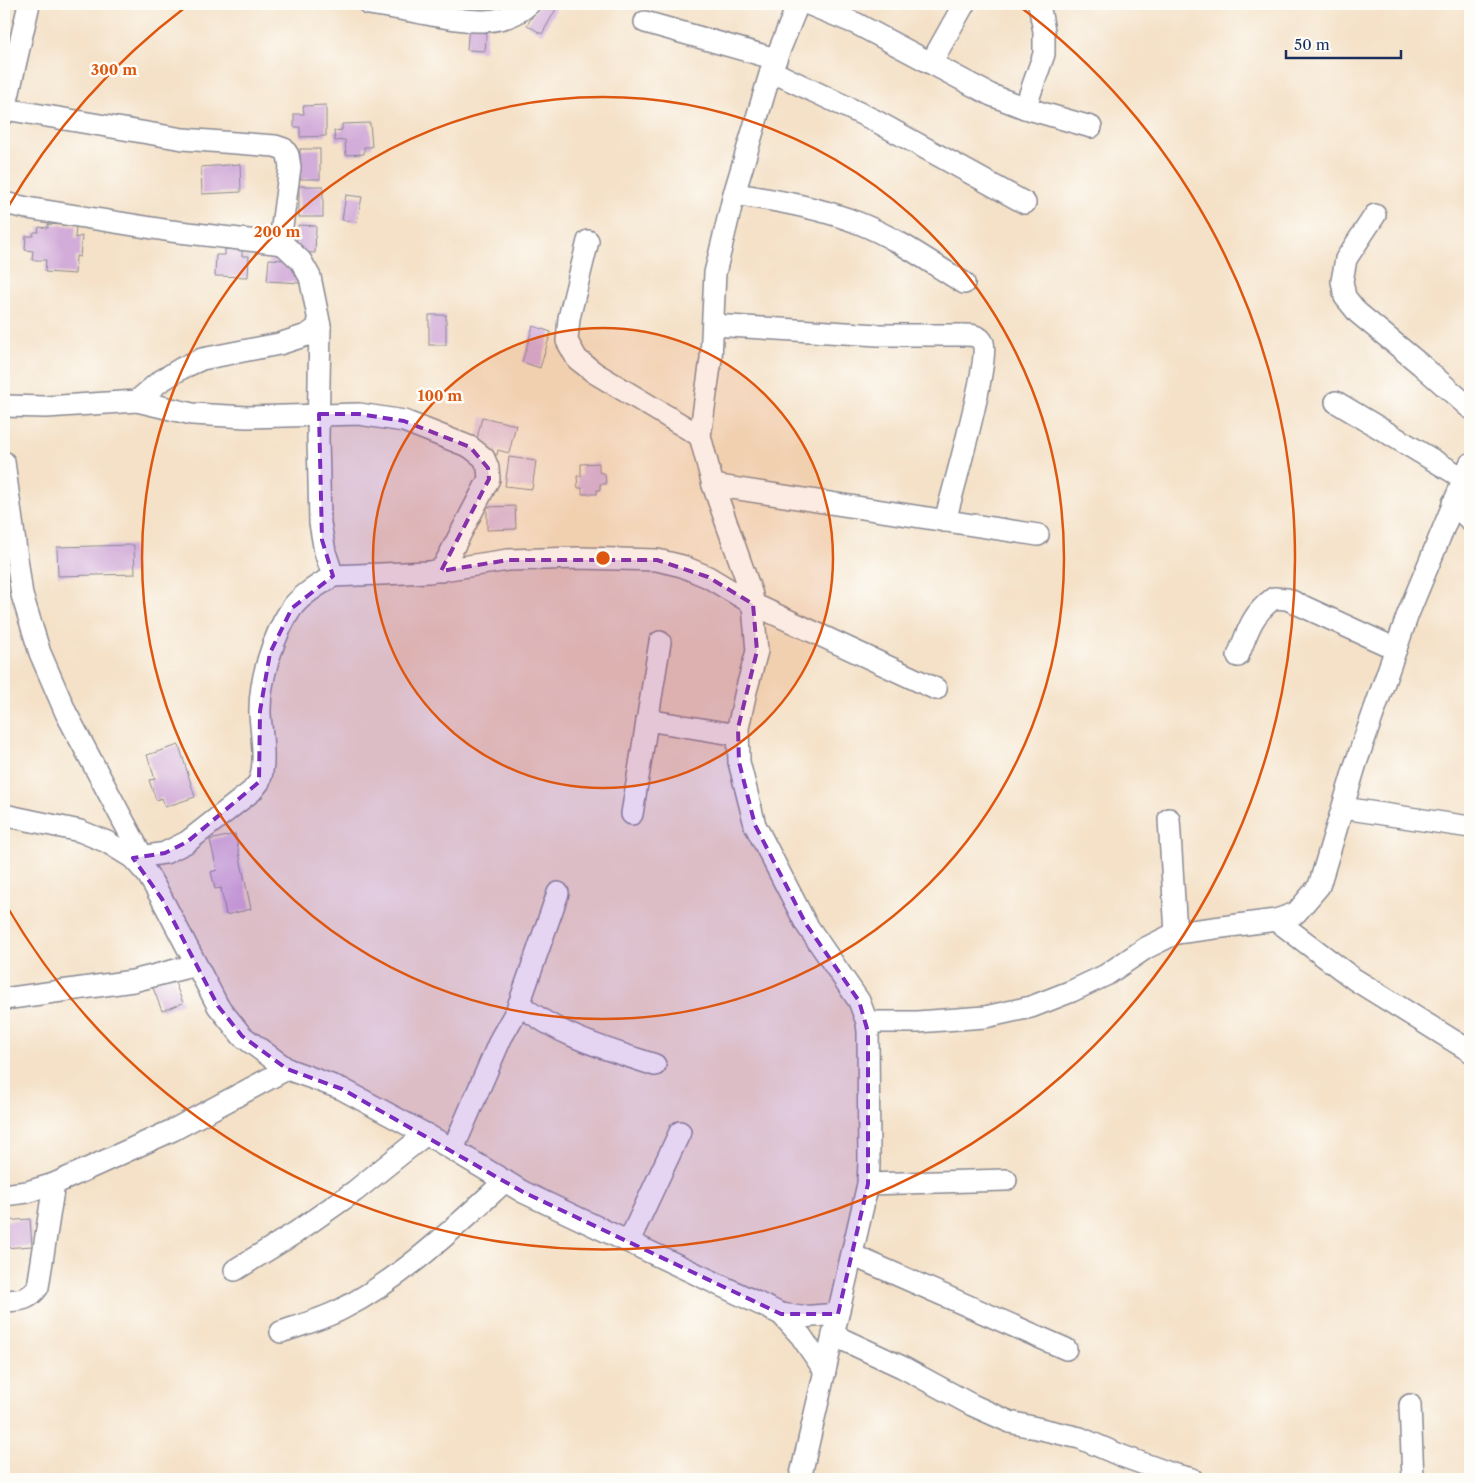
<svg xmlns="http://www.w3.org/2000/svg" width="1474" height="1483" font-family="'Libre Caslon Text',serif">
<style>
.building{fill:#d3adda}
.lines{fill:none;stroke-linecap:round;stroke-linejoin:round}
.minor-casing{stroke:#888892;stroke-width:24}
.minor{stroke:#fff;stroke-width:21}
.marked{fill:#7b2cbf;fill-opacity:0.2;stroke:#7b2cbf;stroke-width:4;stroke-dasharray:10 6;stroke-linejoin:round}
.ring{fill:none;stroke:#de5710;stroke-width:2.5}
.centre{fill:#de5710;stroke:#fdfcf7;stroke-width:2.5}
.ring-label{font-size:15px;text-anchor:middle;font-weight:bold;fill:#de5710;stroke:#fdfcf7;stroke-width:5;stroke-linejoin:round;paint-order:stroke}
</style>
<rect width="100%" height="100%" fill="#fdfcf7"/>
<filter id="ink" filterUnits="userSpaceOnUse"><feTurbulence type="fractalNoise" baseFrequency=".02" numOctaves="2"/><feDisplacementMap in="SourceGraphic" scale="10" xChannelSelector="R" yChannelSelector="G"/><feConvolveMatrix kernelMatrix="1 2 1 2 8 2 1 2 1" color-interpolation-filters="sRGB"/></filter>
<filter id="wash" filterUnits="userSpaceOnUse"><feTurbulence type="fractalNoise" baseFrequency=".0096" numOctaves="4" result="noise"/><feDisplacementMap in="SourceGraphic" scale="20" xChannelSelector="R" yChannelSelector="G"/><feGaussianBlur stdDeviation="1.12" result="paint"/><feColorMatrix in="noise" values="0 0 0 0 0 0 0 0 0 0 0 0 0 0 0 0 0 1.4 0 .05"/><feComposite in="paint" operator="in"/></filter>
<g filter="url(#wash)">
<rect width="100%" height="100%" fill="#f4e1c7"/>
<g id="blocks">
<!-- building -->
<g class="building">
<path d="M540,4H547L556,9L542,34L527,25Z"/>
<path d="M469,23L487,24L485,51L467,50Z"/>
<path d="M326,105V136L300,137V127H294V114H304L303,106Z"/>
<path d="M370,123L372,147H364V154L346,155L345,140L335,141L334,131L342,130V124Z"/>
<rect x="300" y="149" width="20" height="30"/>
<path d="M240,164L241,192L202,194L201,167Z"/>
<rect x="299" y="186" width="24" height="31"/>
<path d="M346,195L362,197L357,222L342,220Z"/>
<path d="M48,224L76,226L75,238L82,236L80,257L76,256L75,274L45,272L46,260H32L33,251L25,250L26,236H33L34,232H38L39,227L48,228Z"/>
<path d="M298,225L316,226L315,253L296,252Z"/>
<path d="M225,249L242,250V256H249L248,277L215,276L216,255H225Z"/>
<path d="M269,259L301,261L300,283L267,281Z"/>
<rect x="429" y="315" width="17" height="30"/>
<path d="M533,326L551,332L540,368L522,362Z"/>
<path d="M482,417L516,425L509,453L498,450L497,455L484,452L485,445L476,443Z"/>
<path d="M509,457L536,461L532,489L505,486Z"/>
<path d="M599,463V472L605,474L606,484H600V490H597V494H582V488H578L577,476H581V464Z"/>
<path d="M515,506L516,529L487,530V507Z"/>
<path d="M134,545L135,574L58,576L57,547Z"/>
<path d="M179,745L195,797L165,807L162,798L156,800L149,780L155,779L147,755Z"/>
<path d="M235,834L251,909L226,915L221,888L215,889L211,872L217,870L210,840Z"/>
<path d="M172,975L183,1003L162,1011L151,983Z"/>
<path d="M30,1219L32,1246L4,1248V1221Z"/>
</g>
</g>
</g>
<g filter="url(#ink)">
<use href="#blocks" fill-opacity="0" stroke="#888892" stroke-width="1"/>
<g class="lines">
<defs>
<g id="minor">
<path d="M369,4C388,7 407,10 426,14C460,20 501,30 529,4"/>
<path d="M798,4L771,71L734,194L715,273L711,359L700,436L713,485L752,595L757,651L746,691L738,728L739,762L755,825L806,924L859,1001L867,1022L868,1032L869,1163L868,1184L800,1479"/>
<path d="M808,4L857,24L991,95L1025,108L1091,127"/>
<path d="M645,22L776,59"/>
<path d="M931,63L964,4"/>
<path d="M771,71L874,120L1025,203"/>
<path d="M1025,108L1044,54V31L1039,4"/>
<path d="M4,114L29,4"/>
<path d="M734,194C776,200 822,208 861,224C898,239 931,263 964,283"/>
<path d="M4,203L27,208L171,231L283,244L282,226L290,167L288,155L284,149L275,146L183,139L5,109"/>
<path d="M1375,215L1346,259L1342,281L1345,297L1358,313L1421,365L1470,408"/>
<path d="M588,241L569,318L567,341L577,359L595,373L700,436"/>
<path d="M713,325L878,335H963C971,335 980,335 983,343C990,362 952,493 945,521"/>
<path d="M320,326L318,439L320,523L325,552L333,576L429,572L508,560L579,558L657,560L682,566L708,577L753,604L936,689"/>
<path d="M137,401L192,414L247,417L359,414L404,421L470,447L484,458L488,468L489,479L441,571"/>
<path d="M1336,402L1463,478"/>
<path d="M4,406L46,407L137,401L159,382L182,368L202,359L279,344L307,335L320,326L310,277L301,261L283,244"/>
<path d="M4,462L22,595L40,653L66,713L142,856"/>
<path d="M713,485L1038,535"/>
<path d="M1453,503L1470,520"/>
<path d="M1238,656C1248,631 1251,615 1274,598L1287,599L1396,649"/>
<path d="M647,720L738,735"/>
<path d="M1343,808L1470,827"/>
<path d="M632,814L660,642"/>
<path d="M4,815L80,831L107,842L133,858L148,875L162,899L218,1006L242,1036L287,1069L342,1089L440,1142L523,1192L781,1314L801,1336L825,1371"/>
<path d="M1169,819L1176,933"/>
<path d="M133,858L165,853L187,842L252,791C254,788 257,785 259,782C267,765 261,732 260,714C259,681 273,636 291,609C301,595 319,585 333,576"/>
<path d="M1276,920L1354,979L1470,1051"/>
<path d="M4,999L133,981L196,965"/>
<path d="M519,1004C559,1036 606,1049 655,1065"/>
<path d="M867,1022H917L985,1017L1031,1007L1072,991L1106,975L1146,948L1176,933L1276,920L1296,913L1319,886L1356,763L1408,614L1470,464"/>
<path d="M453,1149L501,1038L517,1010L558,893"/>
<path d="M868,1184L1006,1180"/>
<path d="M4,1195L27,1192L54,1184L173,1130L287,1069"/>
<path d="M629,1241L680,1132"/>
<path d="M852,1255L1066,1349"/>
<path d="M235,1270L295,1233L355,1191L426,1134"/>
<path d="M4,1301C20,1300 28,1301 38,1287L54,1184"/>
<path d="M781,1314L801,1317L838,1314"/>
<path d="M281,1332C301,1325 323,1319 342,1309C404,1277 454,1228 505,1181"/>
<path d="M833,1335L902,1367L972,1405L1010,1422L1080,1438L1122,1456L1172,1474L1192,1479"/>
<path d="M1410,1405L1413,1479"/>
</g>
</defs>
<!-- minor casing -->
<use href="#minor" class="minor-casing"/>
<!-- minor -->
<use href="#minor" class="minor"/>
</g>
</g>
<!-- marked area -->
<path class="marked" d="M319,414H359L404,421L470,447L488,468L489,479L441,571L508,560H657L708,577L753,604L757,651L738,728L739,762L755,825L806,924L859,1001L868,1032V1184L838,1314H781L523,1192L342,1089L287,1069L242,1036L218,1006L162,899L133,858L165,853L187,842L259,782L260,711L270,653L292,608L333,576L322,540Z"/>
<!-- distance rings -->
<circle cx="603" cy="558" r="230" fill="#de5710" fill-opacity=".12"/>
<g class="ring">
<circle cx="603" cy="558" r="230"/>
<circle cx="603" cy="558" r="461"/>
<path d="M5 212A691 691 0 0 1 187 6M1019 6A691 691 0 1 1 5 903"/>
</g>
<circle cx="603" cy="558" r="8" class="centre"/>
<g class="ring-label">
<text x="114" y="75">300 m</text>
<text x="277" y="237">200 m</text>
<text x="440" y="401">100 m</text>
</g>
<!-- margin -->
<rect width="1474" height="1483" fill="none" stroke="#fdfcf7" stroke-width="20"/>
<!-- scale -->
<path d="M1286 50v8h115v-8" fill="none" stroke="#1b2f5e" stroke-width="2.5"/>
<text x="1294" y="50" font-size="15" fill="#1b2f5e" stroke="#fdfcf7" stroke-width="4" paint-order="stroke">50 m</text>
</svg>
